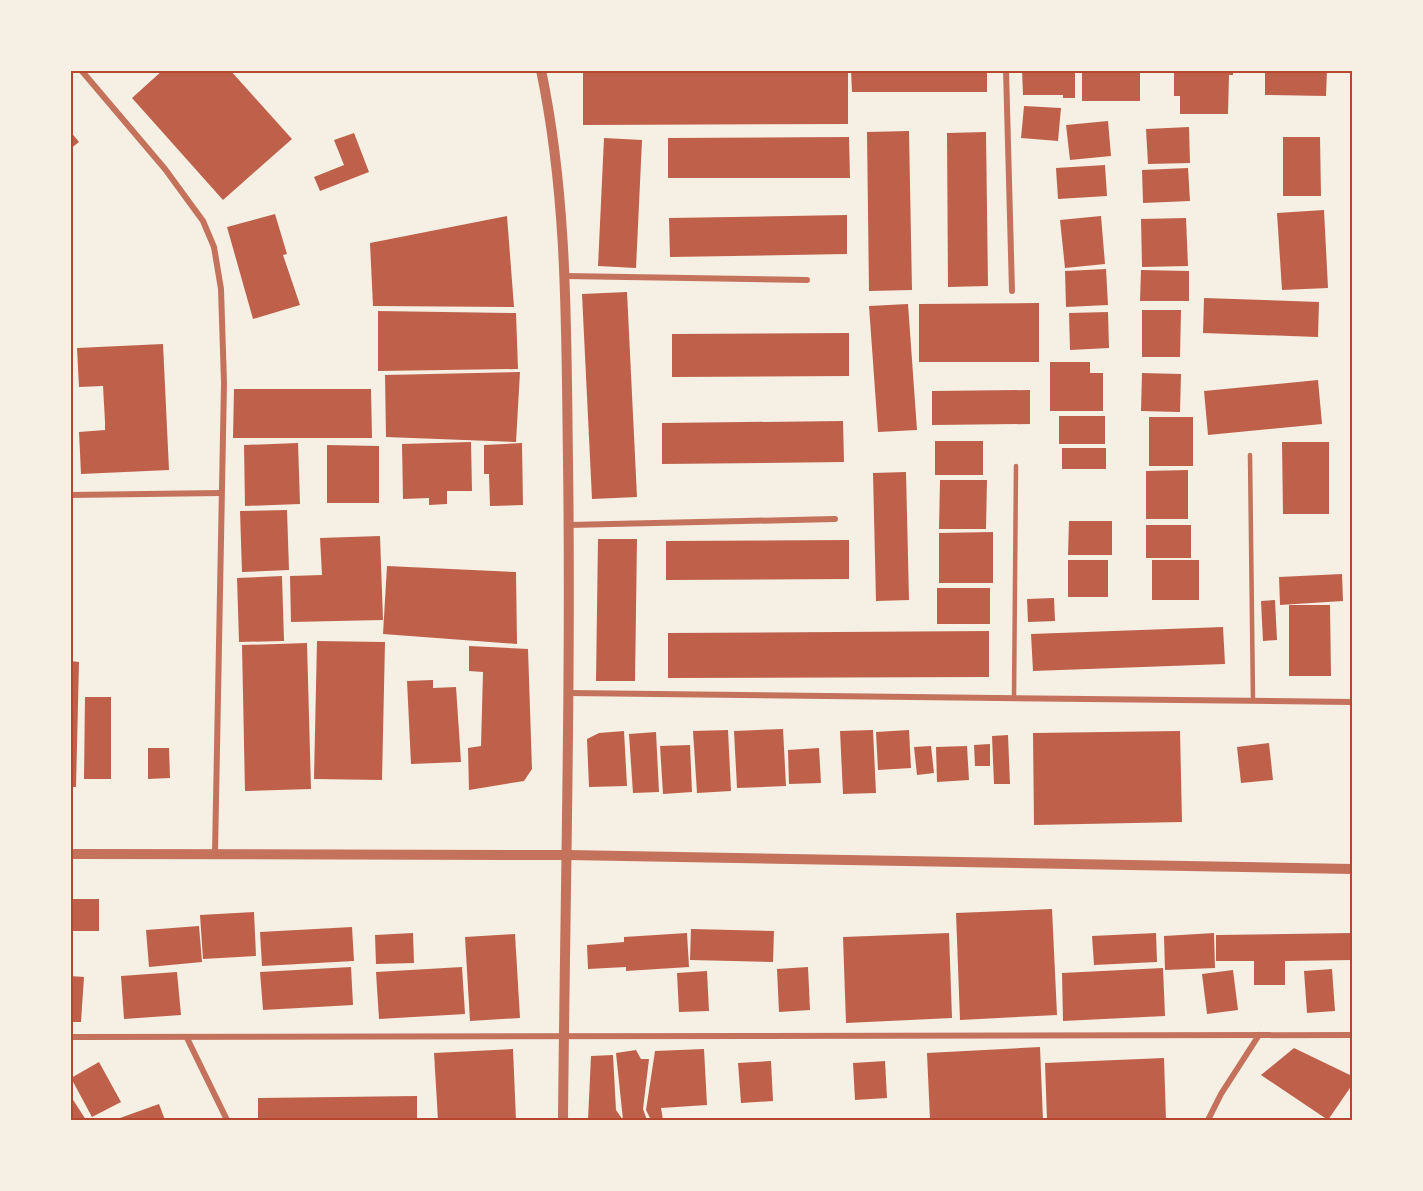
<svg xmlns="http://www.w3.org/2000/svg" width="1423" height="1191" font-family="Mulish,sans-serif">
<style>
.building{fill:#bf614a}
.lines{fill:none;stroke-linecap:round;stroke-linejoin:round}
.service{stroke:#c5725c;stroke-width:4.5}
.minor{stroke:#c5725c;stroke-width:6}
.tertiary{stroke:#c5725c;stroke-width:10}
.neatline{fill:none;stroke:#b5482f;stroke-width:2}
</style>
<rect width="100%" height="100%" fill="#f6efe4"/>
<!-- building -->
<g class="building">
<path d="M163,70H230L292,139L223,200L132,98Z"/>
<path d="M583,70H848V124L583,125Z"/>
<path d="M851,70H987V92H852Z"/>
<path d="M1022,70H1075V98H1063V95H1023Z"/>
<rect x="1082" y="70" width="58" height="31"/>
<path d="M1174,70H1233V75H1229L1228,114H1180V96H1174Z"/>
<path d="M1265,70H1327L1326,96L1265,95Z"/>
<path d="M1024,106L1061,108L1058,141L1021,138Z"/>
<path d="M1108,121L1111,156L1070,160L1066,125Z"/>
<path d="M1189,127L1190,163L1148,164L1146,129Z"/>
<path d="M70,131L79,142L70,149Z"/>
<path d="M909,131L912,290L869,291L867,132Z"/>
<path d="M986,132L988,286L948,287L947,133Z"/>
<path d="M354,133L369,172L320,191L314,177L344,165L334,140Z"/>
<path d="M849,137L850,178H668V138Z"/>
<path d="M1283,137H1320L1321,196H1283Z"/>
<path d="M604,138L642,140L636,268L598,266Z"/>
<path d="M1105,165L1107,196L1058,199L1056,168Z"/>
<path d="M1188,168L1190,201L1143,203L1142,170Z"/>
<path d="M1324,210L1328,288L1282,290L1277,213Z"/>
<path d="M275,214L287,254L283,255L300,305L253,319L227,227Z"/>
<path d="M847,215V254L670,257L669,218Z"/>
<path d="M507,216L514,307L373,306L370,243Z"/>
<path d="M1101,216L1105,264L1065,268L1060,220Z"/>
<path d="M1186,218L1188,266L1142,267L1141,219Z"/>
<path d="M1106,269L1108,305L1066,307L1065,271Z"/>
<path d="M1141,270L1189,271V301H1140Z"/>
<path d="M627,292L637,497L592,499L582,294Z"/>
<path d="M1204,298L1319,302L1318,337L1203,333Z"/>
<path d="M1039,303V362H919V304Z"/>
<path d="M908,304L917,430L878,432L869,306Z"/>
<path d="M1142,310H1181L1180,357H1142Z"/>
<path d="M378,311L516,313L518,369L378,371Z"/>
<path d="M1108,312L1109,348L1070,350L1069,313Z"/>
<path d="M849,333V376L672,377V334Z"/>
<path d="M163,344L169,470L81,474L79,432L105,430V422L103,386L79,387L77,348Z"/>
<path d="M1050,362H1090V373H1103V411H1050Z"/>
<path d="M520,372L516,442L386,437L385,375Z"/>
<path d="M1142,373L1181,374L1180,412L1141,411Z"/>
<path d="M1318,380L1322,424L1208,435L1204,391Z"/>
<path d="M234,389H371L372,438H233Z"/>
<path d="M1030,390V424L932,425V391Z"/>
<rect x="1059" y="416" width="46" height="28"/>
<rect x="1149" y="417" width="44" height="49"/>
<path d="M843,421L844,462L662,464V423Z"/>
<rect x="935" y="441" width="48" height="34"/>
<path d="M471,442L472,491H447V504L429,505V498L403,499L402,444Z"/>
<path d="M1282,442H1329V514H1283Z"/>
<path d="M298,443L300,504L245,506L244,445Z"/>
<path d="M522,443L523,505L490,506L489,474H484V445Z"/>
<path d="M327,445L379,446V503H327Z"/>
<rect x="1062" y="448" width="44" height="21"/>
<path d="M1188,470V519H1146V471Z"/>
<path d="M906,472L909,600L876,601L873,473Z"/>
<path d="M940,480H987L986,529H939Z"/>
<path d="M287,510L289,570L242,572L240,511Z"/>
<path d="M1069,521H1112V555H1068Z"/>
<rect x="1146" y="525" width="45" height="33"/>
<path d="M993,532V583H939V533Z"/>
<path d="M380,536L383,620L291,622L290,576L322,575L320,538Z"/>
<path d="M598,539H637L635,681H596Z"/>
<path d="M849,540V579L666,580V541Z"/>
<rect x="1068" y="560" width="40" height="37"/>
<rect x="1152" y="560" width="47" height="40"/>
<path d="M387,566L516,572L517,644L383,634Z"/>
<path d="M1342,574L1343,601L1280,605L1279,577Z"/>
<path d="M282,576L284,641L239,642L237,578Z"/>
<rect x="937" y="588" width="53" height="36"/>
<path d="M1054,598L1055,621L1028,622L1027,599Z"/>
<path d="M1275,600L1277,640L1263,641L1261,601Z"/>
<path d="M1289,605H1330L1331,676H1289Z"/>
<path d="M1223,627L1225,664L1033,671L1031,634Z"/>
<path d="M989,631V677L668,678V633Z"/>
<path d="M317,641L385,642L382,780L314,779Z"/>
<path d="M307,643L311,789L245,791L242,645Z"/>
<path d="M469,646L528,649L532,769L524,781L469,790L468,748L481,746L483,672L469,671Z"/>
<path d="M70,661L79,662L76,787H70Z"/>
<path d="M433,680V688L456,687L461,762L411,764L407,681Z"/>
<path d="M85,697H111V779H84Z"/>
<path d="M783,729L786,786L737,788L734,731Z"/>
<path d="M728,730L731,791L697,793L693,731Z"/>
<path d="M873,730L876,793L843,794L840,731Z"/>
<path d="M909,730L911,768L878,770L876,732Z"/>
<path d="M624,731L627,786L589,787L587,739L599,733Z"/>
<path d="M1180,731L1182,822L1034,825L1033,733Z"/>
<path d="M656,732L659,792L633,793L629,734Z"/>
<path d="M1008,735L1010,784H994L992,736Z"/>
<path d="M1269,743L1273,780L1241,783L1237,747Z"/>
<path d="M990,744V766H975L974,745Z"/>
<path d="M690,745L692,792L663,794L660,746Z"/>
<path d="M931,746L934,773L917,775L914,747Z"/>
<path d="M967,746L969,780L937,782L936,747Z"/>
<path d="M148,748H169L170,778L148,779Z"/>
<path d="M819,748L821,783L789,784L788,750Z"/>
<rect x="70" y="899" width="29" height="32"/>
<path d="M1052,909L1057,1015L960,1020L956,913Z"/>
<path d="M254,912L256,956L203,959L200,915Z"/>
<path d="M199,926L202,962L149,967L146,930Z"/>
<path d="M352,927L354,961L262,966L260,932Z"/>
<path d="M691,929L774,931L773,962L690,960Z"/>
<path d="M413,933L414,963L376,964L375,935Z"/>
<path d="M687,933L689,967L626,971V967L588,969L587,945L624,942V937Z"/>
<path d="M949,933L952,1018L846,1023L843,937Z"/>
<path d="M1156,933L1157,962L1094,965L1092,936Z"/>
<path d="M1214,933L1215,968L1165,970L1164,936Z"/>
<path d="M1352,933V960L1285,961V985H1254V961H1216V935Z"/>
<path d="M515,934L520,1018L470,1021L465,937Z"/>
<path d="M351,967L353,1005L263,1010L260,972Z"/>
<path d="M462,967L465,1014L379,1019L376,972Z"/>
<path d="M808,967L810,1010L779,1012L777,969Z"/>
<path d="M1163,968L1165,1016L1063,1021L1062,973Z"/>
<path d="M1332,969L1335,1011L1307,1013L1304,971Z"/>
<path d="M1233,970L1238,1010L1207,1014L1202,974Z"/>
<path d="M707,971L709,1011L679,1012L677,973Z"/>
<path d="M177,972L181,1015L124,1019L121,976Z"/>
<path d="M70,976L84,977L81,1022H70Z"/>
<path d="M1040,1047L1043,1120H930L927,1053Z"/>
<path d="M1294,1048L1352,1076V1085L1328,1120L1261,1075Z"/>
<path d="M513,1049L516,1120H438L434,1053Z"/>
<path d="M704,1049L707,1105L661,1108L663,1120H651L646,1110L655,1051Z"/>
<path d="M636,1050L641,1059H649L643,1109L647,1120H623L616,1053Z"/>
<path d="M613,1055L616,1110L623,1120H588L591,1056Z"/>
<path d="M1164,1058L1166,1120H1047L1045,1063Z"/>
<path d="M771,1061L773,1101L741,1103L738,1063Z"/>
<path d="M885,1061L887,1098L855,1100L853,1063Z"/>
<path d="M99,1062L121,1102L92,1117L71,1078Z"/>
<path d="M70,1095L86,1120H70Z"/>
<path d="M417,1096V1120H258V1098Z"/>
<path d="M159,1104L165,1120H121L120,1118Z"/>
</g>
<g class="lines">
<!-- service -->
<g class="service">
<path d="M1250,455L1253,701"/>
<path d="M1014,698L1016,466"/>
</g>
<!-- minor -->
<g class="minor">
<path d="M81,70L165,169L203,221L214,247L221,289L224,383L215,853"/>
<path d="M1006,70L1012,291"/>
<path d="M565,276L807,280"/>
<path d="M70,495L221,493"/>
<path d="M568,525L835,519"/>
<path d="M569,693L1352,702"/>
<path d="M70,1037L1352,1035"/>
<path d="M187,1038L227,1120"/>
<path d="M1208,1120L1221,1094L1259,1035"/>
</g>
<!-- tertiary -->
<g class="tertiary">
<path d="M541,70C568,199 566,329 568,460C571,680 565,900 563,1120"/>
<path d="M70,854L567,855L1352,869"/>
</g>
</g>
<!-- border -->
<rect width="1423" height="1191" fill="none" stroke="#f6efe4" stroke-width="144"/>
<rect x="72" y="72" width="1279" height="1047" class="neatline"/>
</svg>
